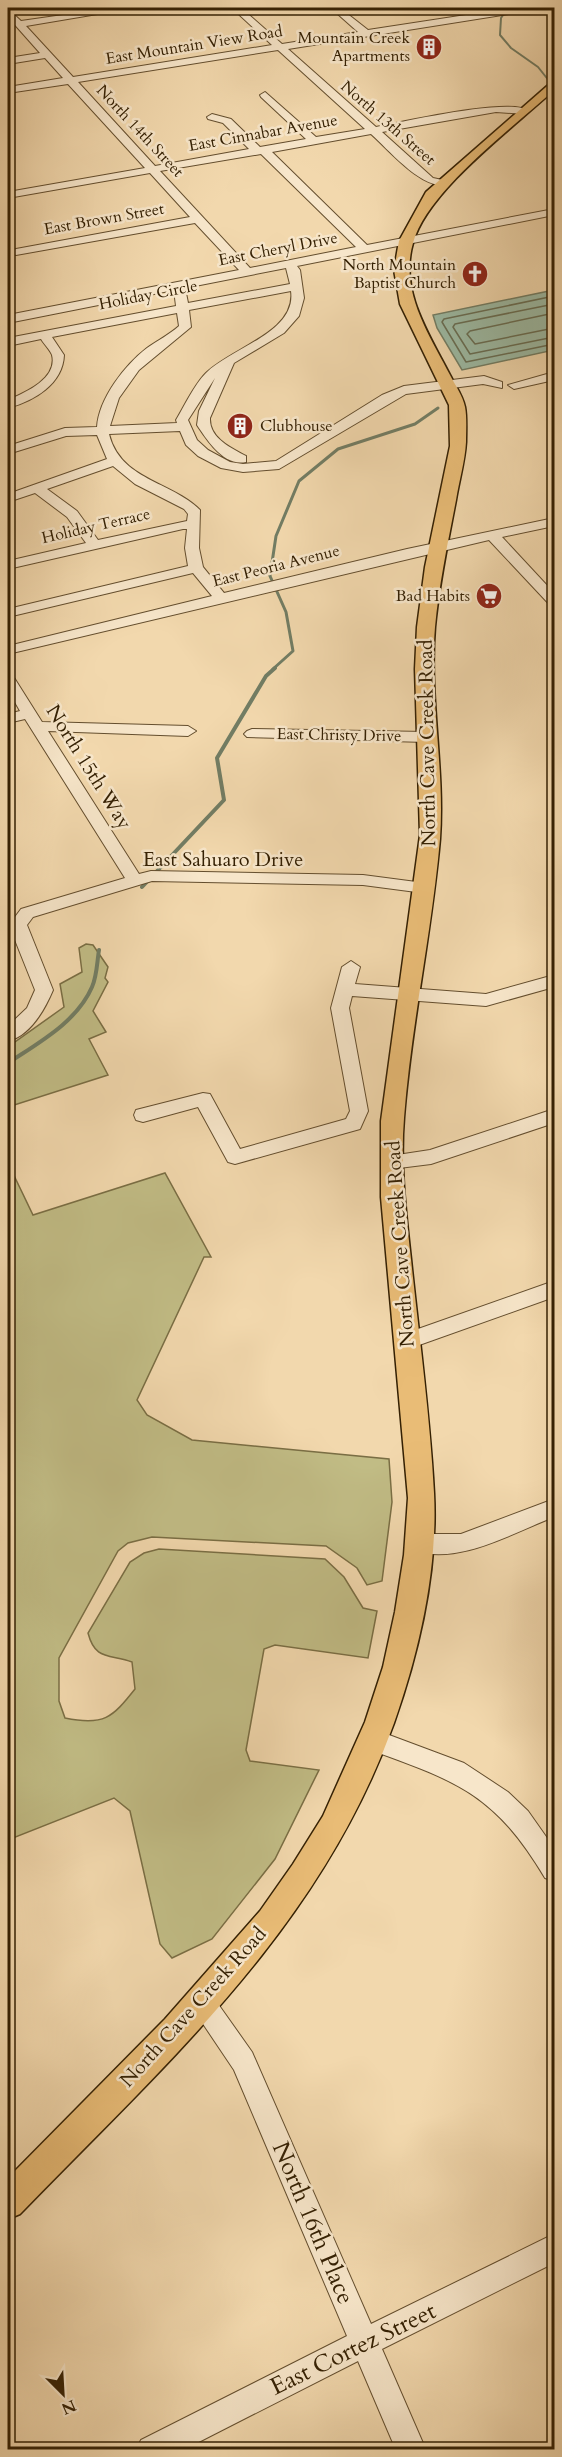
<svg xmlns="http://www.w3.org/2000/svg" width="562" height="2457" font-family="Cardo,serif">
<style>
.green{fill:#c1bc85;stroke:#7a6e44;stroke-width:1.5}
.water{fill:#9cbba5;stroke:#727d64;stroke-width:1.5}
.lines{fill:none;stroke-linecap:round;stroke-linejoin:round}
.shore{stroke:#686e54;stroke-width:1.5}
.stream-far2{stroke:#727d64;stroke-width:2}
.stream-far1{stroke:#727d64;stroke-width:3}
.stream{stroke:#727d64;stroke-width:4}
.minor-casing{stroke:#644e2e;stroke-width:2}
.major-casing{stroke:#342003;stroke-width:3}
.minor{fill:#f7e6ca;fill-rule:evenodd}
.major{fill:#e9bc76;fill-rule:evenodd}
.labels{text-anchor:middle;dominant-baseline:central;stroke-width:5;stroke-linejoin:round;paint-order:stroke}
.far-poi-label{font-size:16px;fill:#342003;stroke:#f7e6ca;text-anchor:end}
.far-street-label{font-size:16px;fill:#342003;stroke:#f7e6ca}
.street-label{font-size:20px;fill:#342003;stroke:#f7e6ca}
.near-street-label{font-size:24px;fill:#342003;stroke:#f7e6ca}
</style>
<rect width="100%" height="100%" fill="#f2d8ad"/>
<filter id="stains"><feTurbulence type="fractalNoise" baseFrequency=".00333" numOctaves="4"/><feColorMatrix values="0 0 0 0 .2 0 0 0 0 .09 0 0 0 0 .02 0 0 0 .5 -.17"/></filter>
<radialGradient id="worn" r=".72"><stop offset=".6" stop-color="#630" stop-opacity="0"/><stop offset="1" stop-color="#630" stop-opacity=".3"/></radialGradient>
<!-- green -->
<g class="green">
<path d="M86,944L93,945L108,967L105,978L108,982L93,1011L106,1032L89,1039L108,1075L8,1107V1047L64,1007L60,984L82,972L79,948Z"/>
<path d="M8,1163L33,1215L165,1173L211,1257H204L137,1400L147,1415L192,1440L389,1459L392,1502L382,1581L367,1585L357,1568L326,1546L152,1537L128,1543L118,1551L59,1658V1701L65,1718C104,1726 112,1718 135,1689L132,1662C108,1654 95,1660 88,1633L130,1562L144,1553L159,1549L325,1559L344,1577L363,1608L377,1611L368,1658L275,1645L264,1649L246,1750L250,1761L319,1770L275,1859L212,1939L172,1958L160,1944L130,1811L114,1798L8,1840Z"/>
</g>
<!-- water -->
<path class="water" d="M554,290V350L462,370L437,328L433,315Z"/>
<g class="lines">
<!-- shore -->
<g class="shore">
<path d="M554,296L444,319L442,322L466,362L554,344"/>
<path d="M554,304L455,324L453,327L470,354L554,337"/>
<path d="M554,313L470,331L467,334L475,344L554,328"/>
</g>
<!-- stream-far2 -->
<path class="stream-far2" d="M508,8L501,18L500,35L511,48L538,67L554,87"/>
<!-- stream-far1 -->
<path class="stream-far1" d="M273,669L293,651L286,612L270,576L276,536L299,481L338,449L415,424L438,408"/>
<!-- stream -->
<g class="stream">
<path d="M142,887L224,800L217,758L266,676L275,668"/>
<path d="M8,1063C38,1043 77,1022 92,987C97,976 97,962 99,950"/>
</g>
<defs>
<g id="minor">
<path d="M112,8H133L26,26L73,77L272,45L232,8H271L270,10L248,14L282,44L358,32L331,8H340L368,30L512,8H531L527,11L288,49L376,127C403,122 511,97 529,111L524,114L496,112L382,132L433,178L447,181V185C422,190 389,150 371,134L272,152L367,245L554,209V215L297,266L300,270L304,298L299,316L284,333L234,363L210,418C209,438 231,448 246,456V462C224,467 207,440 197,425L199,411L215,378L188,420L197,440L208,450L230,462L243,464L276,461L382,395L404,386L484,376L502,382V388L483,384L406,394L279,469L243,472L221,468L198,456L186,445L180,431L109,434C120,480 171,481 200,510L199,548L203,567L224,593L407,549L554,518V526L502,537L554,593V605L549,604L489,540L8,654V646L212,596L193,573L8,617V609L188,566L185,548L187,529H183L8,569V561L86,543L67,517L35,493L8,502V494L107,459L97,435L66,436L8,454V446L65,428L97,427C99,398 125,365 147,348C158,340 169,335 179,326L177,313L52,337L64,355C63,384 34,401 8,408V400C24,393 58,379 52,355C50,350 44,344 41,339L8,346V338L176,306L174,290L8,323V315L239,270L195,223L16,255L10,252L16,249L190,217L150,173L8,198V192L145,168L68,84L8,93V87L63,78L45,58L8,64V58L40,53L8,17V9L21,21ZM278,50L365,129L316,137L265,92L260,95L261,97L306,139L260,147L231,119L212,114L207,117L208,119L223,123L249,149L155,166L78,82ZM261,154L356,247L250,268L160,171ZM286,268L290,284L188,303L185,288ZM291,291C297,332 231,348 206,373C194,385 185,405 176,420L177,423L110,426L119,398L139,370L191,327L189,310ZM113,466L135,484L184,509L188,514L187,521L98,540L77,511L47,489Z"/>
<path d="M554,372V380L514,389L508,385Z"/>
<path d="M8,674L13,676L42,722L188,726L196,731L188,736L48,731L139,874L151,871L363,875L424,883L432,888L424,893L363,885L152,881L33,917L27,925L53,990C45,1009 30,1036 8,1041V1026L27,1008L35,990L9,925L21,909L125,878L25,719L8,723V714L20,711L8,690Z"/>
<path d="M252,729L426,732L434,737L426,742L247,737L244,734L247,731Z"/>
<path d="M351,961L360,967L355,984L486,994L554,975V987L486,1006L352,996L349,1008L368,1111L360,1129L235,1164L228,1162L198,1107L143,1122L136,1120L134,1115L136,1110L203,1093L210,1094L240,1149L346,1119L350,1111L331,1008L342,967Z"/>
<path d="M554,1109V1123L431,1164L391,1169L384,1167L382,1162L384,1157L430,1150Z"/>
<path d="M554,1281V1297L408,1349L401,1347L398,1341L401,1335Z"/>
<path d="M554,1499V1517C512,1533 458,1566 412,1550L409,1543L412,1536L420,1534H461Z"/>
<path d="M373,1729L464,1763L508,1792L528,1811L554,1848V1881L545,1878C493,1791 455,1781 365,1748L361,1740L365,1732Z"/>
<path d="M202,1990L211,1994L252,2052L371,2324L554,2234V2263L382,2349L426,2450H396L358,2361L183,2450H136L141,2440L347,2336L234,2070L189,2003L193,1994Z"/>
</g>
<path id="major" d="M554,80V90C513,128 427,191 413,243C399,291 429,334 450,375C455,385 463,396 465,407C467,417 466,432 466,442C465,461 459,481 456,500C448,542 439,584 435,627C429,698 445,768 440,839C432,932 411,1025 404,1118C400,1165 406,1213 411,1259C419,1337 430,1415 434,1493C438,1569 419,1652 394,1723C320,1929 167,2062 20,2214L8,2219V2178L165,2019L260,1911L293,1864L323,1816L365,1722L383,1667L395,1612L404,1555L408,1498L381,1197V1121L420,835L415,669L417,627L425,567L450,446L449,405L400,304L394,270L399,241L426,192Z"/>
</defs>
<!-- minor casing -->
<use href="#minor" class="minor-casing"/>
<!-- major casing -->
<use href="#major" class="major-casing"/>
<!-- minor -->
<use href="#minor" class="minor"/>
<!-- major -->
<use href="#major" class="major"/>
</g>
<!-- icons -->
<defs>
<symbol id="building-disc" viewBox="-11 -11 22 22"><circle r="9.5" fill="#8f2418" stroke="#f7e6ca"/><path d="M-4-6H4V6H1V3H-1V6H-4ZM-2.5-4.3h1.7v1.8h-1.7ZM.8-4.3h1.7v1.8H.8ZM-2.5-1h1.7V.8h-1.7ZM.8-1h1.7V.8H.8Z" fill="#fff"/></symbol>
<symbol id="church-disc" viewBox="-11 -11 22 22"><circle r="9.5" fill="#8f2418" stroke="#f7e6ca"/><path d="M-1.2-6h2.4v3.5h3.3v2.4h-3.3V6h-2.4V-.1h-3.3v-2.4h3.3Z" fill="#fff"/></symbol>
<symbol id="supermarket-disc" viewBox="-11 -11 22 22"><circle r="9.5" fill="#8f2418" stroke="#f7e6ca"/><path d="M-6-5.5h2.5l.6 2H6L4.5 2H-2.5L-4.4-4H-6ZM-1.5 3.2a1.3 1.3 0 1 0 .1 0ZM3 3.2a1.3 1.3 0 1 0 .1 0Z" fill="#fff"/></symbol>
</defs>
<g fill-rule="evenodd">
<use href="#building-disc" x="414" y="32" width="30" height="30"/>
<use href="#church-disc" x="460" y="259" width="30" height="30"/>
<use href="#building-disc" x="225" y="411" width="30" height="30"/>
<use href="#supermarket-disc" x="474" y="581" width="30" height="30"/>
</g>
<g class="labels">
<!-- far-poi labels -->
<g class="far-poi-label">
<text x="410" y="38">Mountain Creek<tspan x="410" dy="18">Apartments</tspan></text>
<text x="456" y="265">North Mountain<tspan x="456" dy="18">Baptist Church</tspan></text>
<text x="260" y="426" text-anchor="start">Clubhouse</text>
<text x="470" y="596">Bad Habits</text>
</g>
<!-- far-street labels -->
<g class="far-street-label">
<text transform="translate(194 45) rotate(-9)">East Mountain View Road</text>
<text transform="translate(388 123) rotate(41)">North 13th Street</text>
<text transform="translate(140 131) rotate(47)">North 14th Street</text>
<text transform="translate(263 133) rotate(-10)">East Cinnabar Avenue</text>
<text transform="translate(104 219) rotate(-10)">East Brown Street</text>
<text transform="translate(278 249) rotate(-11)">East Cheryl Drive</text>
<text transform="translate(148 295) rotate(-11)">Holiday Circle</text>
<text transform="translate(96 526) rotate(-13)">Holiday Terrace</text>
<text transform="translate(276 566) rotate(-14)">East Peoria Avenue</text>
<text transform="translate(339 735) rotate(1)">East Christy Drive</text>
</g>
<!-- street labels -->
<g class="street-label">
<text transform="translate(427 743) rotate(-91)">North Cave Creek Road</text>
<text transform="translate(89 767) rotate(58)">North 15th Way</text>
<text x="223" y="859">East Sahuaro Drive</text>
<text transform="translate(400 1244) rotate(-94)">North Cave Creek Road</text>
<text transform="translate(193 2007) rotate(-48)">North Cave Creek Road</text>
</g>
<!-- near-street labels -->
<g class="near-street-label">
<text transform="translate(313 2223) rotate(67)">North 16th Place</text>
<text transform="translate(353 2349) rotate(-26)">East Cortez Street</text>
</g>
</g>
<!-- margin -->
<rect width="562" height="2457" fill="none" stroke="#f2d8ad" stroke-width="30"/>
<rect x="9" y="9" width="544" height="2439" fill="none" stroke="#342003" stroke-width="3"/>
<rect x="15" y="15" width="532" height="2427" fill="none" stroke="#342003" stroke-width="1.5"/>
<!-- north arrow -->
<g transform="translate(63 2394) rotate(156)" stroke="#f7e6ca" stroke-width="4.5" paint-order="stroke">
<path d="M0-4.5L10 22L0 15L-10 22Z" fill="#342003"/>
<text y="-9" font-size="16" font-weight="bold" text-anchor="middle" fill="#342003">N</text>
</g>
<rect width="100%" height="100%" filter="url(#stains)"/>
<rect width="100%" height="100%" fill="url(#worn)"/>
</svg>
